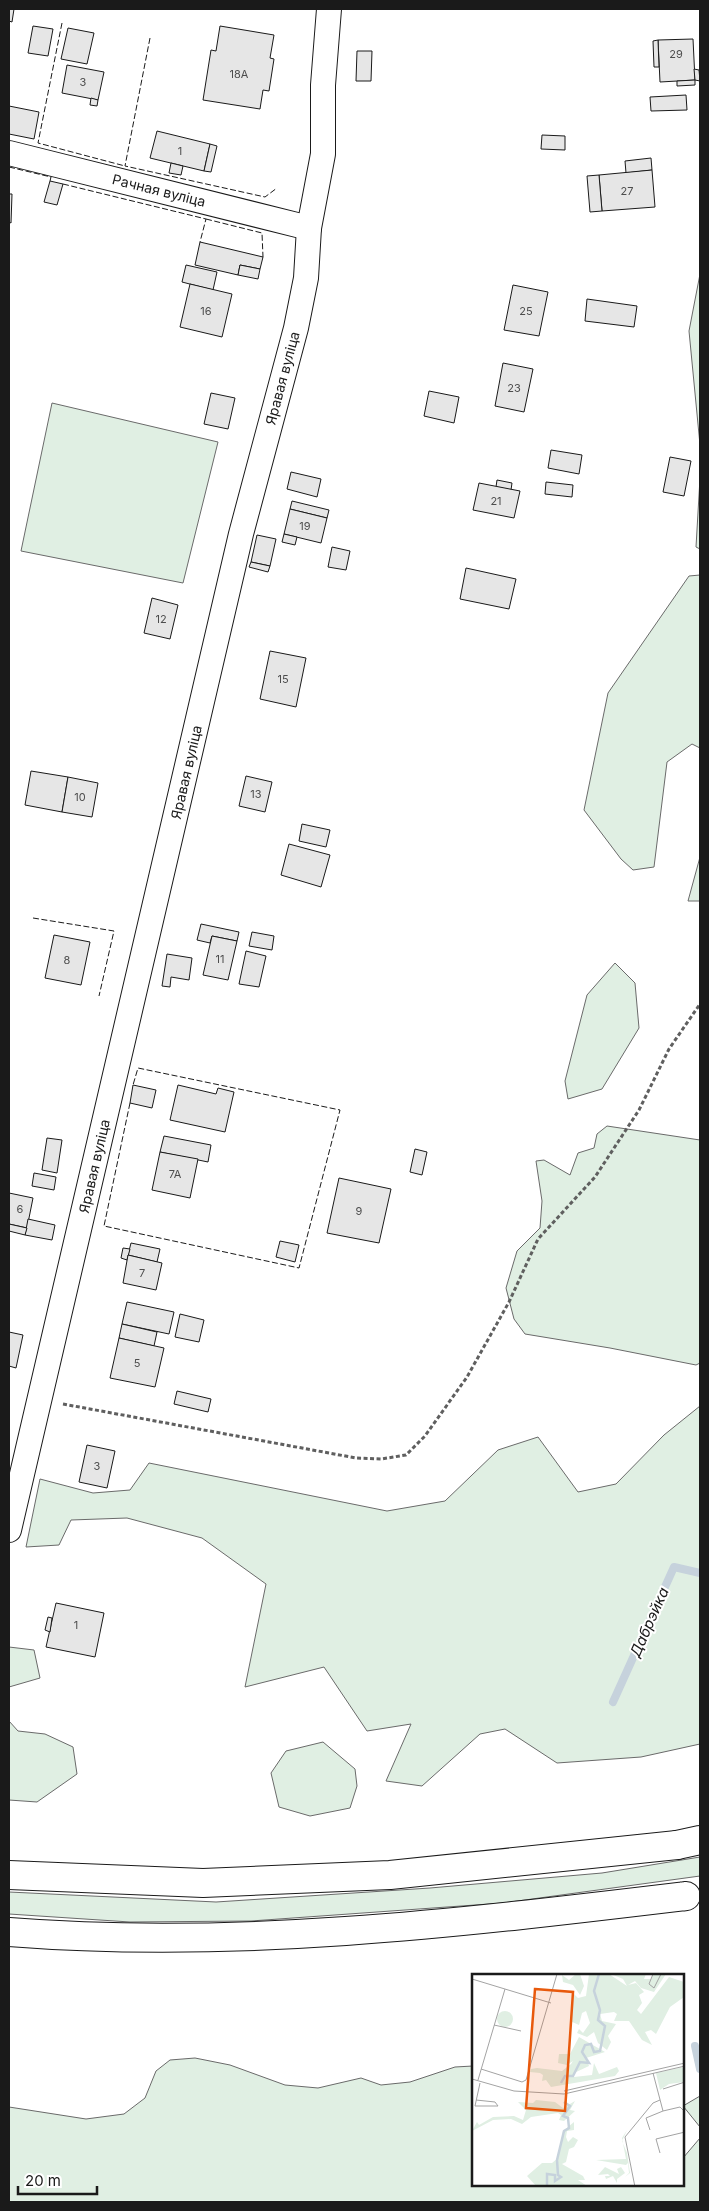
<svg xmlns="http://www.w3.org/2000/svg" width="709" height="2211" font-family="Inter,sans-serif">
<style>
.green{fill:#e0efe3;stroke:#6a6a6a}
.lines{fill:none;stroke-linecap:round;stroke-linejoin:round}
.stream{stroke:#c6d2dc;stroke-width:8}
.building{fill:#e6e6e6;stroke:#1a1a1a}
.street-casing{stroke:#1a1a1a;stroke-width:26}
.primary-casing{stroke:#1a1a1a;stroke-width:30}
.highway-casing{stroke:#1a1a1a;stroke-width:30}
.path{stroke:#5f5f5f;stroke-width:3;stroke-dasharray:4 2.5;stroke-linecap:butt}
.street{stroke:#fff;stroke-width:24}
.primary{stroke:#fff;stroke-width:28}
.highway{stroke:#fff;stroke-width:28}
.fence{stroke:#1a1a1a;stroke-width:1;stroke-dasharray:6 2.5;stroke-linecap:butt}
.labels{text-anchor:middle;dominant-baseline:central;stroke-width:4;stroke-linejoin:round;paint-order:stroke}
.number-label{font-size:11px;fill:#4d4d4d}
.street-label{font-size:14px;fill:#1a1a1a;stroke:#fff}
.water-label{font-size:15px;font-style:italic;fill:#1a1a1a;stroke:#fff}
.inset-river{fill:none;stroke:#c6d2dc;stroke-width:2.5}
.inset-road{fill:none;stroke:#a3a3a3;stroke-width:1}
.view{fill:#e8590c;fill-opacity:0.15;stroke:#e8590c;stroke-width:2.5}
.inset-edge{fill:none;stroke:#1a1a1a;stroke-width:2.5}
</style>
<rect width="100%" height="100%" fill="#fff"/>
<!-- green -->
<g class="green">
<path d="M700,274V445L689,331Z"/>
<path d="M52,403L218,442L183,583L21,551Z"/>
<path d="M700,478V549L696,547Z"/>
<path d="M700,575V748L692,744L667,762L654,867L633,870L621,859L584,810L608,693L689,576Z"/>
<path d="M700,857V901H688Z"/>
<path d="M615,963L635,983L639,1028L602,1089L568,1099L565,1081L587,995Z"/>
<path d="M607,1126L700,1140V1363L696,1365L610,1348L525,1334L514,1319L506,1288L517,1251L540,1228L542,1201L536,1161L544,1160L570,1175L578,1153L594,1148L597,1134Z"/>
<path d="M700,1406V1744L641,1757L557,1763L505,1729L480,1734L422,1786L386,1781L411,1724L367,1731L324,1667L245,1687L266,1584L202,1538L127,1518L71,1520L59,1545L26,1547L40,1479L93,1493L130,1490L149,1463L387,1511L445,1501L498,1450L538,1437L578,1492L616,1484L664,1435Z"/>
<path d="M9,1647L34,1650L40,1678L9,1687Z"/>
<path d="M9,1721L18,1731L45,1734L73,1747L77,1774L37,1802L9,1800Z"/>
<path d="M323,1742L355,1769L357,1786L350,1808L310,1816L279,1807L271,1773L286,1751Z"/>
<path d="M700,1857V1876L503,1903L251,1921L130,1922L9,1914V1892L216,1902L430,1888L602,1873Z"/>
<path d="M195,2058L230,2065L285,2085L318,2088L361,2078L381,2085L410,2082L455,2067L473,2066V2185H683V2158L700,2138V2202H9V2107L86,2119L124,2114L145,2098L156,2071L170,2060Z"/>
<path d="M700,2096V2127L683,2106Z"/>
</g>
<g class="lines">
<!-- stream -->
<g class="stream">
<path d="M613,1702L674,1567L700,1573"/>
<path d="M695,2046L700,2069"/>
</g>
</g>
<!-- building -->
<g class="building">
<path d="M9,9H14L12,22L9,21Z"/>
<path d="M33,26L53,29L48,56L28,53Z"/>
<path d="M220,26L274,35L270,58L274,59L269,91L263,90L260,109L203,100L211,50L216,51Z"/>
<path d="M68,28L94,33L87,64L61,59Z"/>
<path d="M693,39L695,80L660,82L658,40Z"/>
<path d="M658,40L659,67H654L653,41Z"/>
<path d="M357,51H372L371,81H356Z"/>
<path d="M67,65L104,72L98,100L62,93Z"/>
<path d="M694,69L699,70L700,81L695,80Z"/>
<path d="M695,80V85L677,86V81Z"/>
<path d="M686,95L687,110L651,111L650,97Z"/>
<path d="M91,98L98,100L97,106L90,105Z"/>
<path d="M9,106L39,112L34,139L9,134Z"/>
<path d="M157,131L210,144L204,171L150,158Z"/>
<path d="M542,135L565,136V150L541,149Z"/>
<path d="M210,144L217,146L211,172L204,171Z"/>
<path d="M651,158L652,170L626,173L625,161Z"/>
<path d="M171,163L183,166L181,175L169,173Z"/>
<path d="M652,170L655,207L602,211L599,175Z"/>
<path d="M599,175L602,211L590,212L587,176Z"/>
<path d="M50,181L63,184L57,205L44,202Z"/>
<path d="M9,194H12L11,223L9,222Z"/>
<path d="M200,242L263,257L260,269L240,265L238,275L195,265Z"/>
<path d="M186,265L217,272L213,290L182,282Z"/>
<path d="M240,265L260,269L258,279L238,275Z"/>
<path d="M190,284L232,294L222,337L180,327Z"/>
<path d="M513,285L548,292L539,336L504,330Z"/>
<path d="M587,299L637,306L634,327L585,321Z"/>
<path d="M503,363L533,369L524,412L495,406Z"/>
<path d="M429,391L459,397L454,423L424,416Z"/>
<path d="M211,393L235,398L228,429L204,424Z"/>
<path d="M551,450L582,455L579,474L548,468Z"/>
<path d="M670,457L691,461L684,496L663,492Z"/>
<path d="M291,472L321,479L317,497L287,489Z"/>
<path d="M497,480L512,483L511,490L496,487Z"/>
<path d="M546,482L573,485L572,497L545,494Z"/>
<path d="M479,483L520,491L514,518L473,510Z"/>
<path d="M292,501L329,510L327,518L290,509Z"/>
<path d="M290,509L327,518L321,543L284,534Z"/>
<path d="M284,534L297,537L295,545L282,542Z"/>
<path d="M257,535L276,539L270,566L251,562Z"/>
<path d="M332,547L350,551L346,570L328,567Z"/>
<path d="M251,562L270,566L268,572L249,567Z"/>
<path d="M466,568L516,579L509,609L460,599Z"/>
<path d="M152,598L178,605L170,639L144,633Z"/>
<path d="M270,651L306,658L296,707L260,699Z"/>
<path d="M31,771L68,777L62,812L25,805Z"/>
<path d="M246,776L272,782L265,812L239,806Z"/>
<path d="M68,777L98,783L92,817L62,812Z"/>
<path d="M302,824L330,830L326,847L299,841Z"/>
<path d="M289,844L330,855L321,887L281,875Z"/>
<path d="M201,924L239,932L237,941L212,936L210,943L197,940Z"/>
<path d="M252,932L274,936L272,950L249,946Z"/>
<path d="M54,935L90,942L81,985L45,978Z"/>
<path d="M212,936L237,941L228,980L203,975Z"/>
<path d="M246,951L266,956L259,987L239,984Z"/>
<path d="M167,954L192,958L189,980L171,977L170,987L162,986Z"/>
<path d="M133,1085L156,1090L152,1108L130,1103Z"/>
<path d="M178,1085L216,1094L218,1088L234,1092L225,1132L170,1120Z"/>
<path d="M164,1136L211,1145L208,1162L160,1152Z"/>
<path d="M47,1138L62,1140L57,1173L42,1170Z"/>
<path d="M415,1149L427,1152L422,1175L410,1172Z"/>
<path d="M160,1152L198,1159L190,1198L152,1190Z"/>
<path d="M34,1173L56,1177L54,1190L32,1186Z"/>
<path d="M339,1178L391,1189L379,1243L327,1233Z"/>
<path d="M9,1193L33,1198L27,1228L9,1224Z"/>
<path d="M28,1219L55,1225L52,1240L25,1235Z"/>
<path d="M9,1224L27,1228L25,1235L9,1231Z"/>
<path d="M280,1241L299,1245L295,1262L276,1257Z"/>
<path d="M131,1243L160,1249L157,1262L128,1255Z"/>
<path d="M123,1248L130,1249L127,1260L121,1258Z"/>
<path d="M128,1255L162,1263L156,1290L123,1283Z"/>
<path d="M127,1302L174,1312L169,1334L122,1324Z"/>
<path d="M180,1314L204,1320L199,1342L175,1337Z"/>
<path d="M122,1324L157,1332L154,1346L119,1338Z"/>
<path d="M9,1332L23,1335L16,1368L9,1366Z"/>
<path d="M119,1338L164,1348L155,1387L110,1378Z"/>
<path d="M177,1391L211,1399L208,1412L174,1404Z"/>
<path d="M87,1445L115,1451L107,1488L79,1482Z"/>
<path d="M56,1603L104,1613L95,1657L46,1647Z"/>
<path d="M48,1617L52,1618L50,1632L45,1630Z"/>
</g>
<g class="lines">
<defs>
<g id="street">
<path d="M9,153L309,228"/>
<path d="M9,1530L241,534L296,328L306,278L309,228L323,154V85L329,9"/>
</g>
<path id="primary" d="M677,1845L700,1840"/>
<g id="highway">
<path d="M9,1875L203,1883L390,1875L677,1845"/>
<path d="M9,1932C237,1950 460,1923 686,1896"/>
</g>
</defs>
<!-- street casing -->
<use href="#street" class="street-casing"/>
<!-- primary casing -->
<use href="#primary" class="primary-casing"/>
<!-- highway casing -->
<use href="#highway" class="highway-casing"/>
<!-- path -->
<path class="path" d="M63,1404L356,1458L381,1459L406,1455L425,1436L467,1377L509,1302L538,1239L595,1177L639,1110L669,1049L700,1004"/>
<!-- street -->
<use href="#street" class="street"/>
<!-- primary -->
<use href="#primary" class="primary"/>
<!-- highway -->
<use href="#highway" class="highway"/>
<!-- fence -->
<g class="fence">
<path d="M62,23L38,143L125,166"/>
<path d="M150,38L125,166L265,197L277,188"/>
<path d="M9,167L51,177L50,181"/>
<path d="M63,184L206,219L200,242"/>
<path d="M206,219L262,233L263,257"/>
<path d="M33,918L114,931L99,996"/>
<path d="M130,1103L104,1226L299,1268L340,1110L138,1068L133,1085"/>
</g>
</g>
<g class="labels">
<!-- number labels -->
<g class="number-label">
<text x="676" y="54">29</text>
<text x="239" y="74">18А</text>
<text x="83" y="82">3</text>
<text x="180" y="151">1</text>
<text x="627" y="191">27</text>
<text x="206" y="311">16</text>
<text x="526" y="311">25</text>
<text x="514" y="388">23</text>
<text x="496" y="501">21</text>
<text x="305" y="526">19</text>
<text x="161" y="619">12</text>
<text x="283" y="679">15</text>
<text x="256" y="794">13</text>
<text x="80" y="797">10</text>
<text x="220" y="959">11</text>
<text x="67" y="960">8</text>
<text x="175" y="1174">7А</text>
<text x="20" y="1209">6</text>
<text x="359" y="1211">9</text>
<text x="142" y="1273">7</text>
<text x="137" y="1363">5</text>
<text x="97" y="1466">3</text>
<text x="76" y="1625">1</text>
</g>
<!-- street labels -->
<g class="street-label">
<text transform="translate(159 190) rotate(14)">Рачная вуліца</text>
<text transform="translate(282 378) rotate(-75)">Яравая вуліца</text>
<text transform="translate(186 772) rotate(-77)">Яравая вуліца</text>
<text transform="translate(94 1166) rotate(-77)">Яравая вуліца</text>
</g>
<!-- water labels -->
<g class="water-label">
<text transform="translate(649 1622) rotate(-66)">Дабрэйка</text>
</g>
</g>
<!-- overview -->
<g transform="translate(472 1974)">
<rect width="212" height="212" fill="#fff"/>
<path d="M104,0H108L112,12L108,21L101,11L91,8L90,1L97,6ZM117,0H137L155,12L151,5L139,0H174L172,5H179L181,0H194L182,18L169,14L163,7L156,11L164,9L172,18L167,21L170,29L165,36L169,40L197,3L212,8V23L198,33L184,60L179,56L173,58L180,71L170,66L157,47H142L145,40L142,38L128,40L130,47L144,50L136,62L139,68L135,76L126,69L122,58L115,63L105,59L107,55L111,59L118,49L114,37L110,39L107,51L98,47L101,19L106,24L114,22ZM25 45a8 8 0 1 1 16 0a8 8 0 1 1-16 0ZM107,63L133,78L114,84L117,92L102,99V103L120,101L122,89L127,100L145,93L147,97L143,102L79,113L74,106L70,107L71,101L68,99L58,98L59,95L65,94L90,97L99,90L101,87L95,91L86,89L87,80H98ZM212,93V108L197,110L188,116L184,99ZM64,126L83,128L91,134L103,127L98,136L103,137L92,147L87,146L89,141L86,139L59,143L50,150L39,145L21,146L0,157L5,148L7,151L21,143L42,142L51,146L54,136L46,128L61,129ZM102,148V156L95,157L94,163L96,168L101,163L106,166L102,173L97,175L94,188L90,190L111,202L113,206H106L115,212H64L55,202L70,189H80L86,184L91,157ZM155,156L150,167L155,179L158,199L153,203L157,199L156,189L154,191L124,186L154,185L150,164ZM153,191L149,193L153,199L145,205V209L141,202L134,205L133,202H138L136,200L126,201L133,193L147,200L145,195Z" fill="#e0efe3"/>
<path class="inset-river" d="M89,109L93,102H101L108,88L117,89L110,78L113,71L119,70L122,78L128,77L133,52L126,46L128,36L122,17L127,0M75,213V200L83,201V207L89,203L86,201L85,186L92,157L97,154L96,144L91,142L98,132L92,128"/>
<path class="inset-road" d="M181,0L177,10L182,14L189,0M0,5L79,29M22,51L49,57M9,95L50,108L54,106L85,0M0,105L42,117L92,120M6,106L33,15M191,115L213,108M92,117L213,89M92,120L213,92M4,126L23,128L26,132H3L8,109M191,137L208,133L213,138M178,156L174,144L191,137L181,99M188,179L184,165L213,158M163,213L153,163L181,129L188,126"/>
<path class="view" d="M63,15L101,18L93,137L54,134Z"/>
<rect width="212" height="212" class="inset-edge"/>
</g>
<!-- border -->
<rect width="709" height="2211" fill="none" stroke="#1a1a1a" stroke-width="20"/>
<!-- scale -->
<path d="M18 2186v8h79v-8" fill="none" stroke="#1a1a1a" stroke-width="2.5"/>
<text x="25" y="2186" font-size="15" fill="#1a1a1a" stroke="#ffffff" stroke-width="4" paint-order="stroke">20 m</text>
</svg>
